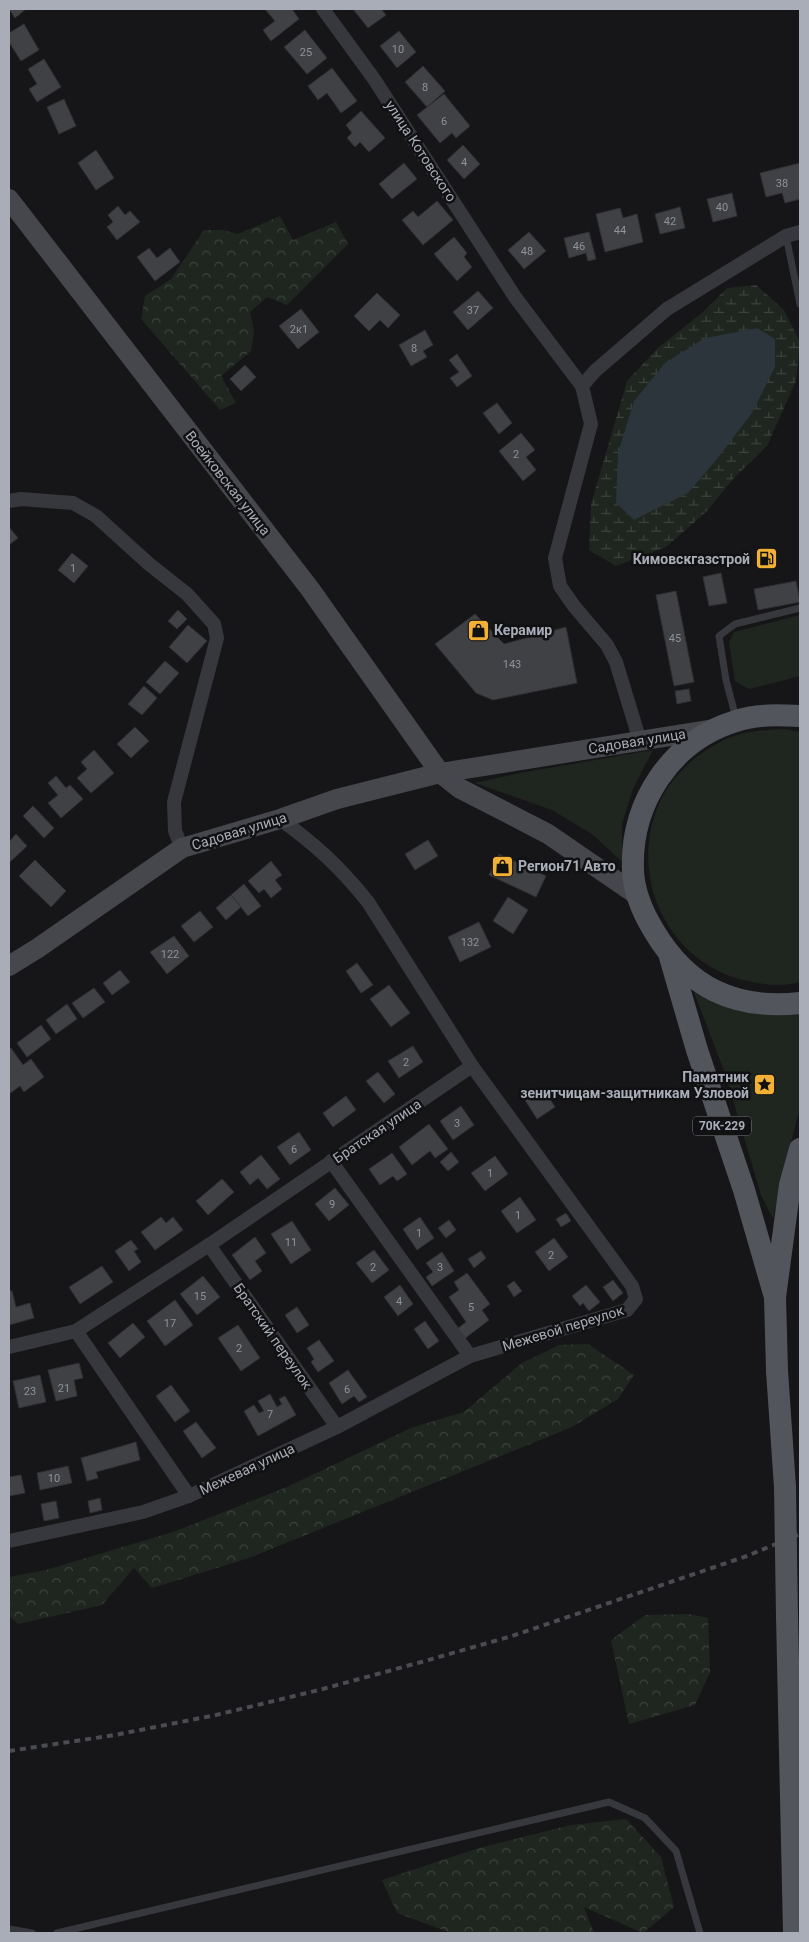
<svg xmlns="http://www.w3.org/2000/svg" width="809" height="1942" font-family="Roboto,sans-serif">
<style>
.green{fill:#1e261f}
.forest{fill:url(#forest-crowns)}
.wetland{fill:url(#wetland-marsh);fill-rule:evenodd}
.water{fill:#2c353c}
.building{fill:#404145;stroke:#303034}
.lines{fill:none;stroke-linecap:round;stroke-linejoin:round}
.lane{stroke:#37383d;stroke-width:7}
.street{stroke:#37383d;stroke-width:14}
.secondary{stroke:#45474d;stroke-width:20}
.primary{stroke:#53555c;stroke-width:22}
.rail{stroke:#4a4c52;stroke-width:4;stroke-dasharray:6 5;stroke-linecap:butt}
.primary-bridge{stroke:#53555c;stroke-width:22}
.labels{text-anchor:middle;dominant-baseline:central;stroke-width:5;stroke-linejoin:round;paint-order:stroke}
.number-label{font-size:11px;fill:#8e929b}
.shield{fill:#111113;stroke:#7b7e86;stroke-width:1}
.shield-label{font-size:12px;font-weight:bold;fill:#a8adb8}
.street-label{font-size:14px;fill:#a8adb8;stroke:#111113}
.poi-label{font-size:14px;font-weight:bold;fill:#a8adb8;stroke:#111113;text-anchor:end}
</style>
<defs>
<pattern id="forest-crowns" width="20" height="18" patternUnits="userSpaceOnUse" patternTransform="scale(1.25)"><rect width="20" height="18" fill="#1e261f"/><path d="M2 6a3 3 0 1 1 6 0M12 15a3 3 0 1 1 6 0" fill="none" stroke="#3c433d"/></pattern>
<pattern id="wetland-marsh" width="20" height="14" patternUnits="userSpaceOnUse" patternTransform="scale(1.25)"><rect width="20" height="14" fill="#1e261f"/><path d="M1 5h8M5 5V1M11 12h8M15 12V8" fill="none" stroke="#3c433d"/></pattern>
</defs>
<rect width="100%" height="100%" fill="#161618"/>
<!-- green -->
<g class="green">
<path d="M800,615V676L749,689L735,681L729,642L734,632Z"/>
<path d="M785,729L800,732V982C784,987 764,985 748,981C669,965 627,877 659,804C671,776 696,754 722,741C741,731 764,730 785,729Z"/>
<path d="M653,750L633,789L622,824V862L592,834L552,810L475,783L520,773Z"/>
<path d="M692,987L737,1011L800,1014V1110L797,1118L773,1219L761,1195L726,1076Z"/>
</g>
<!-- forest -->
<g class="forest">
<path d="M280,216L293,240L336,222L348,244L287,305L267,297L250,312L254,331L251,351L221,376L236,403L220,410L141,319L145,296L171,279L204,230H223L238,234Z"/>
<path d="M588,1344L634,1375L618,1399L572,1427L249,1558L152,1588L134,1568L102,1605L18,1624L9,1616V1577L46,1570L176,1531L287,1487L411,1428L464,1412L522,1363L559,1345Z"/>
<path d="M688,1614L708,1618L710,1672L695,1705L629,1724L611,1640L645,1615Z"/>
<path d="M626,1819L661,1857L674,1907L643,1933L584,1907L594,1933H451L397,1913L382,1880L479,1848L571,1825Z"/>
</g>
<!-- wetland -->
<path class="wetland" d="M756,285L784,310L800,342L796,381L767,446L734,478L706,512L666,547L616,566L589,550L591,504L627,381L659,347L703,312L727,288ZM757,328L688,493L735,333Z"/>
<!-- water -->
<path class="water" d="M757,328L775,339V367L752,413L717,459L688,493L634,520L616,503L618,453L634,401L665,363L705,338Z"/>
<!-- building -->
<g class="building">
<path d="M9,9H26L15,18Z"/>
<path d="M265,9H292L299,19L271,41L263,30L275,21Z"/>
<path d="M353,9H381L386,15L368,28Z"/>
<path d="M24,24L39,50L21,61L9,42V33Z"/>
<path d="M305,30L327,58L307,74L284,47Z"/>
<path d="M399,31L416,52L397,68L380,46Z"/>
<path d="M44,59L61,87L37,102L29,89L37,84L28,69Z"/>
<path d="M423,66L445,91L427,107L405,82Z"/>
<path d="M332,68L357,101L341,113L327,93L318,100L308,86Z"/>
<path d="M444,94L470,126L456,138L452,133L440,143L417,115Z"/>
<path d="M64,99L76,126L59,134L47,107Z"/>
<path d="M361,111L385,138L369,152L360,142L355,147L347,138L352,133L346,125Z"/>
<path d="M463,145L480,164L464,179L447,160Z"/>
<path d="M96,150L114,178L96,190L78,163Z"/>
<path d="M404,163L417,179L392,199L379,184Z"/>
<path d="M800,163V199L785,203L782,193L766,197L760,173Z"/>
<path d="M732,193L737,216L713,222L707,199Z"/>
<path d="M437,201L453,220L423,245L402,220L413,211L418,217Z"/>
<path d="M118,206L125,215L130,211L140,222L117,240L107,227L113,222L108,215Z"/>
<path d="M680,207L685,228L660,234L655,214Z"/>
<path d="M620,208L623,218L637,214L643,242L605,252L596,214Z"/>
<path d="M529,232L546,251L524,269L508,250Z"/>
<path d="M589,232L596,259L588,261L586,253L569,258L564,238Z"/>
<path d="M454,237L467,253L464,257L472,267L457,281L434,254Z"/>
<path d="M149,248L157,258L170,248L180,262L155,281L137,257Z"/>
<path d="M478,291L493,308L468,330L453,312Z"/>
<path d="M377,293L400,315L388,328L380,320L369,331L354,316Z"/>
<path d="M301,309L319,332L298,349L279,326Z"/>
<path d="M425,330L433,345L423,351L427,357L411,366L399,345Z"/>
<path d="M457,354L472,376L457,387L450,378L459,372L449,360Z"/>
<path d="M245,365L256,377L241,391L230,379Z"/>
<path d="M497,403L512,423L499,434L483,413Z"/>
<path d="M521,433L535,450L526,457L536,470L523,481L499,451Z"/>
<path d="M9,527L18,538L9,545Z"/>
<path d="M771,550L774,563L761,567L758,554Z"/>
<path d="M72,553L88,566L74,583L58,570Z"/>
<path d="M721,573L727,603L709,606L703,577Z"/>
<path d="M796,581L800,602L758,610L754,589Z"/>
<path d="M676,591L694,682L674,686L656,595Z"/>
<path d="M178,610L187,619L177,629L168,621Z"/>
<path d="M475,614L504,644L566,627L577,683L493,700L476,693L435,644Z"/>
<path d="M188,625L207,641L187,663L169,647Z"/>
<path d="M165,661L179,673L160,694L146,682Z"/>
<path d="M144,686L157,698L142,715L128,704Z"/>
<path d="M689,689L691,701L677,704L675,691Z"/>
<path d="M135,727L149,741L131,758L117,744Z"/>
<path d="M94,750L114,773L91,793L77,778L87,769L81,762Z"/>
<path d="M56,776L66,788L70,785L83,799L61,818L48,803L58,795L48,783Z"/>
<path d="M33,806L54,828L44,838L23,816Z"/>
<path d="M16,834L27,846L9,863V842Z"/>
<path d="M428,840L438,856L415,870L405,854Z"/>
<path d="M499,854L546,876L536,897L489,875Z"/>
<path d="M35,860L66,891L51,907L19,876Z"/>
<path d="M271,861L282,875L275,880L282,889L271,898L264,889L259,893L248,881Z"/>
<path d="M244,884L261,906L248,916L231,895Z"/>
<path d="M231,895L241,907L226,920L216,908Z"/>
<path d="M508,897L528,910L513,934L493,921Z"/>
<path d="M200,911L213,927L194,942L181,926Z"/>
<path d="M479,922L491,947L460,962L448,937Z"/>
<path d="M174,936L189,956L167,974L150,952Z"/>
<path d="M357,963L373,985L361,993L346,971Z"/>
<path d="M120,970L130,982L112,995L103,983Z"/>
<path d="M389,985L410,1013L391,1027L370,999Z"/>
<path d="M94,988L105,1002L83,1018L72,1003Z"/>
<path d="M67,1004L77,1019L56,1034L46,1020Z"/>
<path d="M41,1025L51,1039L27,1057L17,1043Z"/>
<path d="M413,1046L423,1062L399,1078L388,1061Z"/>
<path d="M11,1048L23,1065L31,1059L44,1077L24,1092L20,1086L9,1094V1050Z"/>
<path d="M378,1072L395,1094L384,1103L366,1081Z"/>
<path d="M543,1088L555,1107L537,1119L525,1100Z"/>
<path d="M346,1096L356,1110L333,1127L323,1113Z"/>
<path d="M461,1106L474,1125L453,1140L440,1121Z"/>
<path d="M429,1124L448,1149L435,1158L430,1151L412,1165L399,1147Z"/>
<path d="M299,1132L311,1150L290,1165L277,1147Z"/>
<path d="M451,1152L459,1162L448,1171L440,1162Z"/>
<path d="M392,1153L407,1174L397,1181L393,1176L380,1185L369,1169Z"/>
<path d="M261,1155L280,1179L267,1189L258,1178L250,1185L240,1172Z"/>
<path d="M495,1156L508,1174L485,1191L471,1173Z"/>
<path d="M222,1179L234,1192L208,1215L196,1201Z"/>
<path d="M335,1188L349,1205L329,1221L315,1204Z"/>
<path d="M520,1197L536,1220L517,1233L501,1211Z"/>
<path d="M566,1213L571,1221L561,1227L556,1219Z"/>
<path d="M161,1217L166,1223L173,1217L183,1230L155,1250L141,1232Z"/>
<path d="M420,1217L434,1238L417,1250L403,1229Z"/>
<path d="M449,1220L456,1230L446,1238L438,1228Z"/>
<path d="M292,1221L311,1250L291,1264L271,1234Z"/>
<path d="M255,1237L266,1253L255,1261L262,1271L250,1280L232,1255Z"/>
<path d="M554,1238L568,1257L549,1271L535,1252Z"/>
<path d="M131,1240L138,1249L134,1251L141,1262L129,1271L115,1251Z"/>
<path d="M374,1250L389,1270L372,1283L356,1263Z"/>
<path d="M481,1251L486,1258L474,1268L468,1259Z"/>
<path d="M442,1252L454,1271L432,1286L426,1277L433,1272L426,1263Z"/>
<path d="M102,1266L113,1282L80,1304L69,1287Z"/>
<path d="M467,1273L490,1304L482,1310L489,1320L464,1339L457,1329L466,1322L449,1297L459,1290L454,1282Z"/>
<path d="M203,1276L220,1297L197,1315L180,1294Z"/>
<path d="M613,1280L623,1293L613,1301L603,1287Z"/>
<path d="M514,1281L522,1291L514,1297L507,1286Z"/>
<path d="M400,1285L413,1304L398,1316L384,1297Z"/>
<path d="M586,1285L600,1302L589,1311L583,1303L580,1306L572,1296Z"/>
<path d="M9,1291H12L16,1307L30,1303L34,1318L9,1325Z"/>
<path d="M175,1300L193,1325L165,1346L147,1321Z"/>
<path d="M297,1307L309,1325L297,1333L285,1315Z"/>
<path d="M425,1321L439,1341L428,1349L414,1329Z"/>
<path d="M133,1323L145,1337L120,1358L108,1343Z"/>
<path d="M238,1325L260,1358L241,1371L218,1338Z"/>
<path d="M319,1340L334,1361L318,1372L311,1362L314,1359L307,1348Z"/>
<path d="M79,1363L83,1378L74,1380L77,1396L56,1401L48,1370Z"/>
<path d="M348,1370L367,1397L359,1402L354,1396L342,1404L329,1383Z"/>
<path d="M40,1375L46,1402L19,1408L13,1381Z"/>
<path d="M171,1385L190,1411L175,1422L156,1396Z"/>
<path d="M270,1394L277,1407L282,1404L279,1399L285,1396L296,1415L258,1436L244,1411L254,1405L259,1413L264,1411L258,1401Z"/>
<path d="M196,1422L216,1448L202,1458L183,1431Z"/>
<path d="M136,1442L140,1460L96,1472L98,1478L87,1481L81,1458Z"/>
<path d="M68,1466L72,1483L40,1490L37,1473Z"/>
<path d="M21,1475L25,1493L9,1496V1477Z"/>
<path d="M100,1498L102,1510L90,1513L88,1501Z"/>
<path d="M56,1501L59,1518L44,1521L41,1504Z"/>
</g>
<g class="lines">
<!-- lane -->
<g class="lane">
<path d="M786,236L800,304"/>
<path d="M736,718L726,680L719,636L735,624L800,608"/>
<path d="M9,1929L32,1933"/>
<path d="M57,1933L609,1802L645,1818L676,1851L700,1933"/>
</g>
<!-- street -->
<g class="street">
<path d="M323,9L374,79L515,297L582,386"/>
<path d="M9,501L21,499L73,503L96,516L149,564L187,594L214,624L217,638L174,802L175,831L182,848"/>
<path d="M640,741L616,662L607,645L574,606L560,586L555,558L591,424L582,386L595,371L667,309L786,236L800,232"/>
<path d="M331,1161L470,1356L627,1310L636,1299L632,1286L472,1066"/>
<path d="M209,1245L337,1427"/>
<path d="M76,1331L189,1496"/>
<path d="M9,1347L76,1331L209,1245L472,1066L368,902C340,867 316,845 280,819"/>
<path d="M9,1541L143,1512L189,1496L337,1427L470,1356"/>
</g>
<!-- secondary -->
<g class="secondary">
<path d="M9,199L310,589L440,773L459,788L548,834L637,895"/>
<path d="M9,966L38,948L182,848L280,819L337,799L440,773L714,729"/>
</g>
<!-- primary -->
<g class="primary">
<path d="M800,716C779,715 757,714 736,721C671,741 630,803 633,871C634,893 643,913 654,931C688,988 735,1010 800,1003"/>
<path d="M670,957L697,1050L744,1190L775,1297"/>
<path d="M777,1371L775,1297L790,1185L800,1149"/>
<path d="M787,1616L794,1933"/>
</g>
<!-- rail -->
<path class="rail" d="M9,1751L115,1735L216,1715L319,1690L425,1661L512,1636L747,1556L800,1534"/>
<!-- primary-bridge -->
<path class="primary-bridge" d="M777,1371L785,1487L787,1616"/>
</g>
<!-- icons -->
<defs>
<symbol id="fuel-square" viewBox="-11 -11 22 22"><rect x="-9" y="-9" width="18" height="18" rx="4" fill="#f2b134" stroke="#111113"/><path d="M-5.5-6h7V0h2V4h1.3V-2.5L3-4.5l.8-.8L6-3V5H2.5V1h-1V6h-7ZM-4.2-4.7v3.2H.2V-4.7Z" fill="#111"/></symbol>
<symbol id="shop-square" viewBox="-11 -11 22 22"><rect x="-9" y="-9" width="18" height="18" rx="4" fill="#f2b134" stroke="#111113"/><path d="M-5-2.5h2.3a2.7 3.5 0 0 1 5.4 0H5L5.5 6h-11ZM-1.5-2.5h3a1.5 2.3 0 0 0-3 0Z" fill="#111"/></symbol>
<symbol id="sight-square" viewBox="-11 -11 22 22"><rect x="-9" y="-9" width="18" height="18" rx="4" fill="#f2b134" stroke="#111113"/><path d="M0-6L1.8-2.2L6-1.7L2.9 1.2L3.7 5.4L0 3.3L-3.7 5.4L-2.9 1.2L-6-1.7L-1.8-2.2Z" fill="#111"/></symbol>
</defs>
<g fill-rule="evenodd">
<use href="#fuel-square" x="754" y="546" width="25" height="25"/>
<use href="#shop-square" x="466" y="618" width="25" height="25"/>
<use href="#shop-square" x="490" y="854" width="25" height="25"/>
<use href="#sight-square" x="752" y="1072" width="25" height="25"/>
</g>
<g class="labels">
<!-- number labels -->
<g class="number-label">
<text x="398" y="49">10</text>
<text x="306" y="52">25</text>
<text x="425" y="87">8</text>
<text x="444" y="121">6</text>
<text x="464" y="162">4</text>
<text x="782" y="183">38</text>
<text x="722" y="207">40</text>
<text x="670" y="221">42</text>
<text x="620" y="230">44</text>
<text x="579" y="246">46</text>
<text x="527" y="251">48</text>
<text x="473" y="310">37</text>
<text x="299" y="329">2к1</text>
<text x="414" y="348">8</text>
<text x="516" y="454">2</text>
<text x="73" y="568">1</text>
<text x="675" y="638">45</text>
<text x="512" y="664">143</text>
<text x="470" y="942">132</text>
<text x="170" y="954">122</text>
<text x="406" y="1062">2</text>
<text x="457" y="1123">3</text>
<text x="294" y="1149">6</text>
<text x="490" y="1173">1</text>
<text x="332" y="1204">9</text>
<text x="518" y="1215">1</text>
<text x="419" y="1233">1</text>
<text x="291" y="1242">11</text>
<text x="551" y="1255">2</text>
<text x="373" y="1267">2</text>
<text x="440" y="1267">3</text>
<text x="200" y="1296">15</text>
<text x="399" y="1301">4</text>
<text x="471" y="1307">5</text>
<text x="170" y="1323">17</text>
<text x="239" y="1348">2</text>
<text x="64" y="1388">21</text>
<text x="347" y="1389">6</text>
<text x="30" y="1391">23</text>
<text x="270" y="1414">7</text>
<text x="54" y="1478">10</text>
</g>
<!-- shield labels -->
<rect class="shield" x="693" y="1116.5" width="58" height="19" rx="4"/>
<g class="shield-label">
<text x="722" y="1126">70К-229</text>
</g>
<!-- street labels -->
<g class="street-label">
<text transform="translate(421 151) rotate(57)">улица Котовского</text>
<text transform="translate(228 483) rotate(52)">Воейковская улица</text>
<text transform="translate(637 741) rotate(-9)">Садовая улица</text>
<text transform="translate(239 831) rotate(-17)">Садовая улица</text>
<text transform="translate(377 1131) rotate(-34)">Братская улица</text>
<text transform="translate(563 1328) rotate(-17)">Межевой переулок</text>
<text transform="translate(273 1336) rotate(55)">Братский переулок</text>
<text transform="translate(247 1469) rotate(-25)">Межевая улица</text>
</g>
<!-- poi labels -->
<g class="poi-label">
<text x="750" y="559">Кимовскгазстрой</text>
<text x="494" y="630" text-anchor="start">Керамир</text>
<text x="518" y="866" text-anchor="start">Регион71 Авто</text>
<text x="749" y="1077">Памятник<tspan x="749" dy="16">зенитчицам-защитникам Узловой</tspan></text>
</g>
</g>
<!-- border -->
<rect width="809" height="1942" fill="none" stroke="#a8adb8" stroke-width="20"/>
</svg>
